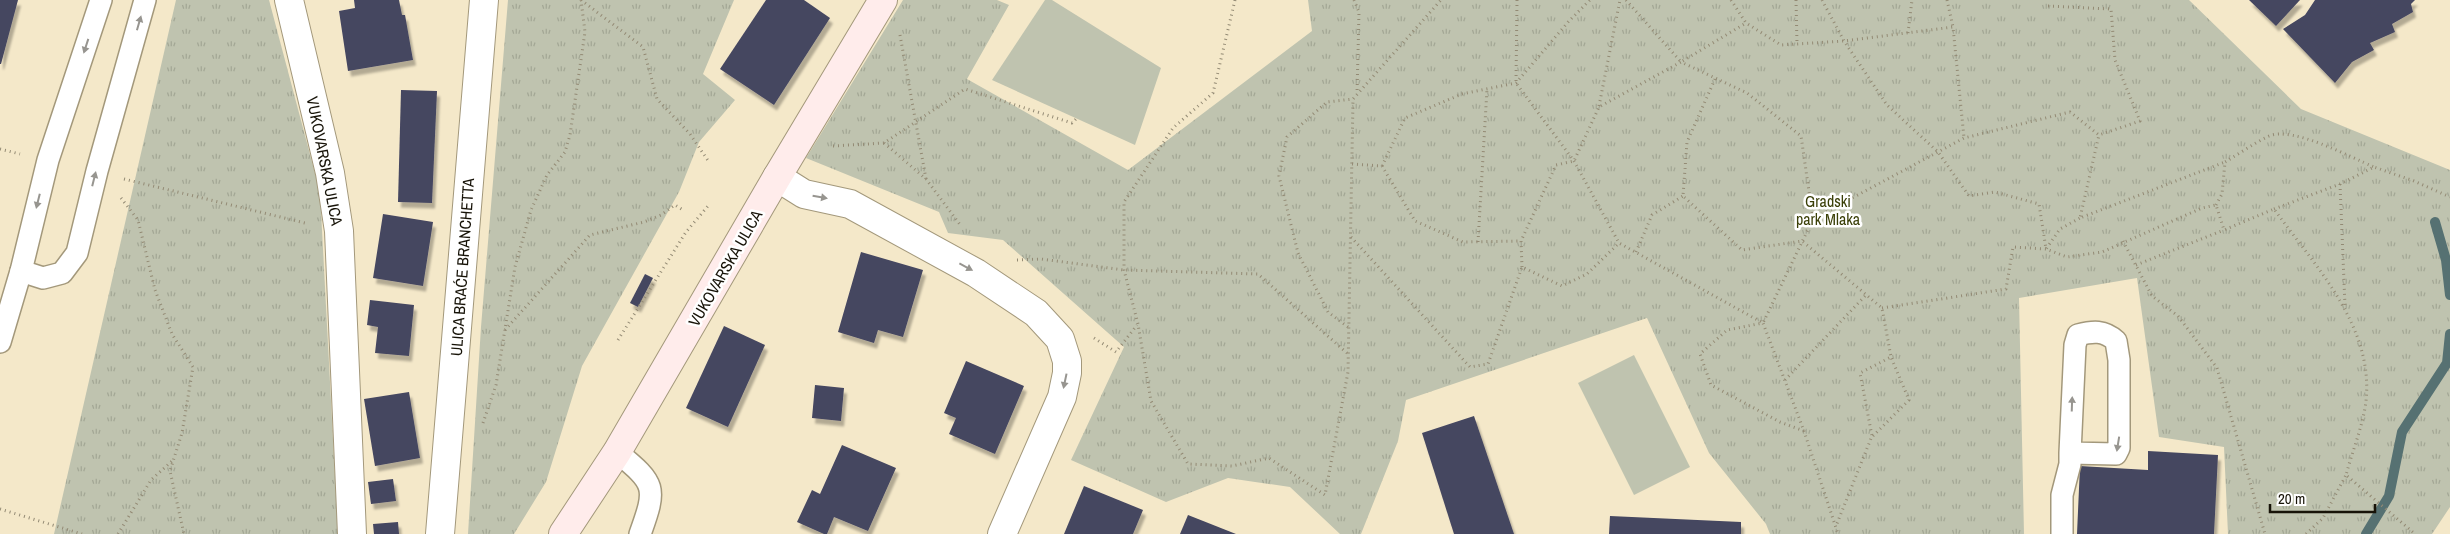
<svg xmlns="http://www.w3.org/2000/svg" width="2450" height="534" font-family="'Archivo Narrow',sans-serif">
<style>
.park{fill:url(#park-tufts)}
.pitch{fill:#bfc3af}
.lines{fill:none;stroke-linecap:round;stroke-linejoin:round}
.stream{stroke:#567172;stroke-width:10}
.building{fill:#454660;filter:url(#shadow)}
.lane-casing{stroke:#a3987b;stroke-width:24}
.street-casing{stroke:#a3987b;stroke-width:30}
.secondary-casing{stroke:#a3987b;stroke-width:30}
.path{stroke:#938a74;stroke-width:3;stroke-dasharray:1 4;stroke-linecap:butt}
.lane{stroke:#fff;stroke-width:21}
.street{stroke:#fff;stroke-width:28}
.secondary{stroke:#ffeceb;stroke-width:28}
.oneway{fill:#979590}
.labels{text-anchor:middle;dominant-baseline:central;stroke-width:5;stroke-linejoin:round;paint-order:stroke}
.street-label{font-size:16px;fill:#171308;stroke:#fff}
.park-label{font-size:16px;fill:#3a3f07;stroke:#fff}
</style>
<defs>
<pattern id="park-tufts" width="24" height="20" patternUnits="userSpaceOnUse" patternTransform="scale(1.25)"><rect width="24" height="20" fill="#bfc3af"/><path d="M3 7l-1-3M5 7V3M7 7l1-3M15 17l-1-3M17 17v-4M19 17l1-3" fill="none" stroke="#a3a795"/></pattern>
<filter id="shadow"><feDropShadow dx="3" dy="5.5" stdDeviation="1" flood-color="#0004"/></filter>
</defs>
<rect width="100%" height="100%" fill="#f4e8c9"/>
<!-- park -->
<g class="park">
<path d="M176,0H269L320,192L338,534H54Z"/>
<path d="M508,0H734L703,74L735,100L699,142L679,192L582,366L546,482L514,534H468L481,327Z"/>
<path d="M903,0H997L1009,5L967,79L1128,170L1312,31L1308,0H2189L2301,109L2450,170V507L2432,534H2228L2224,447L2159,437L2137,278L2019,298L2024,534H1770L1766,524L1709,453L1647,318L1406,400L1398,441L1361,534H1340L1290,487L1228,478L1166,502L1071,460L1124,347L1003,240L948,233L939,212L806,158Z"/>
</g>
<!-- pitch -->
<g class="pitch">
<path d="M1045,0H1052L1161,68L1135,145L992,80Z"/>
<path d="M1634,355L1690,467L1634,495L1578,383Z"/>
</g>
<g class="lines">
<!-- stream -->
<g class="stream">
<path d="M2435,222L2446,260L2450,295"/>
<path d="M2366,534L2389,496L2402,432L2447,363L2450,334"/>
</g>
</g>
<!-- building -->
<g class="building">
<path d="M0,0H18L1,64H0Z"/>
<path d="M354,0H399L402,15H405L413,60L348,71L339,11L355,8Z"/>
<path d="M766,0H804L830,18L774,105L720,69Z"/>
<path d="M2249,0H2300L2276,26Z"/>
<path d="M2315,0H2415L2411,4L2413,12L2392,24L2395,32L2370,43L2374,50L2352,62L2335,83L2283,29L2305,15Z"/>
<path d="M401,90L437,91L432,203L398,202Z"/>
<path d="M383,214L433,222L423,286L373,278Z"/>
<path d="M861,252L923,270L903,337L878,330L874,343L838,332Z"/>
<path d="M645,274L653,278L638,307L630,303Z"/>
<path d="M370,300L414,305L409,356L375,353L378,327L367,325Z"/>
<path d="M724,326L765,345L728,427L686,408Z"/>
<path d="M966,361L1024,386L995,454L949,434L956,418L944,413Z"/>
<path d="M815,385L844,388L841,421L812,418Z"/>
<path d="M409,392L420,458L375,466L364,399Z"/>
<path d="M1474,416L1514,534H1454L1422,433Z"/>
<path d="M842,445L896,468L868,531L834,517L827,534H824L797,522L812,490L820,494Z"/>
<path d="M2148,451L2218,455L2214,534H2077L2080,466L2148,470Z"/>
<path d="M393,479L396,501L371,504L368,482Z"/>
<path d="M1084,486L1143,510L1133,534H1064Z"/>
<path d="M1188,515L1236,534H1180Z"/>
<path d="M1610,516L1741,522V534H1609Z"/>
<path d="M398,522L399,534H374L373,524Z"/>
</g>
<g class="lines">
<defs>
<g id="lane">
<path d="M101,0L48,160L21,271L43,278L62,273L77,253L97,171L145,0"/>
<path d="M0,342L21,271"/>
<path d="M617,452C656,484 657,487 640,534"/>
<path d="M2062,534V495L2070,464V453L2075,345L2078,335C2093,331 2104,330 2116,341L2119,360V448L2116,454L2070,453"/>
</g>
<g id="street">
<path d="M289,0L330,173L339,231L352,534"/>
<path d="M777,177L804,194L850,204L976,273L1036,313L1060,339L1067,361V373L1062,397L1002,534"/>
<path d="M440,534L484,0"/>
</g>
<path id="secondary" d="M563,534L617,452L777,177L883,0"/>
</defs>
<!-- lane casing -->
<use href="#lane" class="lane-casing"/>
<!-- street casing -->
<use href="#street" class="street-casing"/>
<!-- secondary casing -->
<use href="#secondary" class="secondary-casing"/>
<!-- path -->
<g class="path">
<path d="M581,0L643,47L657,99L690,134L709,162"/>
<path d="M1235,0L1213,93L1173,128L1124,202V270L1138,324L1151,401L1188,464L1232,466L1269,458L1325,495L1348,372L1353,99L1441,0"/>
<path d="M1354,0L1359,12L1357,94"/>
<path d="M1517,0L1516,83L1574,161L1619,243L1763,323L1813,219L1801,136L1747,93L1681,62L1599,107L1574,161L1556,165L1521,241L1522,267"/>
<path d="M1626,0L1681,62L1746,23"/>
<path d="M1731,0L1746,23L1781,45L1844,41L1953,27L1964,138"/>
<path d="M1796,0L1797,44"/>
<path d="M1822,0L1844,41L1887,105L1938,152L1969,196L1995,192L2039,204L2046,249L2060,229L2080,218"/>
<path d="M1947,0L1953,27"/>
<path d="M2048,6L2111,9L2115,60L2140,121L2099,135"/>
<path d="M1908,33L1912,0"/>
<path d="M900,35L926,179"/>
<path d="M1715,79L1687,142L1683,196L1742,250L1802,241L1882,308L1891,357L1860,373L1872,436L1836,526"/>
<path d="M1599,106L1620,0"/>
<path d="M884,143L926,179L961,226"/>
<path d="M833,146L884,143L965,89L1072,123L1076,119"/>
<path d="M0,149L20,154"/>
<path d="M1352,164L1382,166L1415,221L1463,242L1521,241"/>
<path d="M1382,166L1405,118L1462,94L1516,83L1569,21L1590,0"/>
<path d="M124,179L305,223"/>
<path d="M2340,184L2345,306"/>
<path d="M121,198L138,220L155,290L172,334L193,367L182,433L170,471L184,534"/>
<path d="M2216,205L2222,194L2225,162C2239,154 2254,143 2269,136C2293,126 2350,157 2374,167"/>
<path d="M2274,209L2340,184L2374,167L2414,181L2450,197"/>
<path d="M1813,219L1964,138L2070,112L2099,135L2080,218L2225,162"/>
<path d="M1351,237L1470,367L1488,364L1522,267L1562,286L1587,274L1619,243"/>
<path d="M2123,241L2152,296L2178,316L2217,368L2265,534"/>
<path d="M1478,242L1487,89"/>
<path d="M1636,252L1652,215L1683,196"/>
<path d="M1017,260L1041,259L1124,270L1258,274L1348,354"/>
<path d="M2136,265L2224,230"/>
<path d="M1882,308L2006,289L2013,247L2046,249L2067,257L2102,252L2202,208L2216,205L2224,230L2274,209C2315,266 2374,326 2366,401C2363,426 2352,452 2346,475L2415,534"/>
<path d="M1348,327L1328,312L1298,253L1279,176L1287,137L1327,102L1353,99"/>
<path d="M505,330L590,235L644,222L661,215L675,205L683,210"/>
<path d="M1094,338L1116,352L1137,325"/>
<path d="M618,340L686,232L708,206"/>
<path d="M1785,380L1866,295"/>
<path d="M483,423L496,385L515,267L531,210L547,175L565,152L570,135L585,32L581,0"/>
<path d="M1804,431L1780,422L1711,385L1700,354L1727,330L1763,323L1804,431L1838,534"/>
<path d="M1873,436L1909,400L1891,357"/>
<path d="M0,509L82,534"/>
<path d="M118,534L151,480L172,461"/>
<path d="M2306,534L2323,518L2346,475"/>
</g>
<!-- lane -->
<use href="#lane" class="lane"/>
<!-- street -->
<use href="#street" class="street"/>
<!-- secondary -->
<use href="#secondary" class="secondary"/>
</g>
<!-- one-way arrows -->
<defs><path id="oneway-solid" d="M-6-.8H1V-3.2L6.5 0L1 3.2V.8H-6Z" transform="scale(1.25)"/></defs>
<g class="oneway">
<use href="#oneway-solid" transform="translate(139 23) rotate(-74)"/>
<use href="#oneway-solid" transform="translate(86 46) rotate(108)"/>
<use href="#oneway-solid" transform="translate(94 179) rotate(-76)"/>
<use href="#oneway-solid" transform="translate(820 197) rotate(10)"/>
<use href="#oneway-solid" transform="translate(38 201) rotate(104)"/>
<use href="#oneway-solid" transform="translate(966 267) rotate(28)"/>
<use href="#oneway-solid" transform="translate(1065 381) rotate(102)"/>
<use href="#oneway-solid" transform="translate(2072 404) rotate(-88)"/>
<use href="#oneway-solid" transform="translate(2118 444) rotate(99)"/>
</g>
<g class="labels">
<!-- street labels -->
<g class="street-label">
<text transform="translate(325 161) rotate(79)">VUKOVARSKA ULICA</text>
<text transform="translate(462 267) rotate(-86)">ULICA BRAĆE BRANCHETTA</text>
<text transform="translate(725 268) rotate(-60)">VUKOVARSKA ULICA</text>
</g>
<!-- park labels -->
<g class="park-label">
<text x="1828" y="201">Gradski<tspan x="1828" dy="18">park Mlaka</tspan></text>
</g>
</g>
<!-- scale -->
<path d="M2270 504v8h105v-8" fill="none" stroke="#171308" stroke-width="2.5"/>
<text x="2278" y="504" font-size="15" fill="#171308" stroke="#ffffff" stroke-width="4" paint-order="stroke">20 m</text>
</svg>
